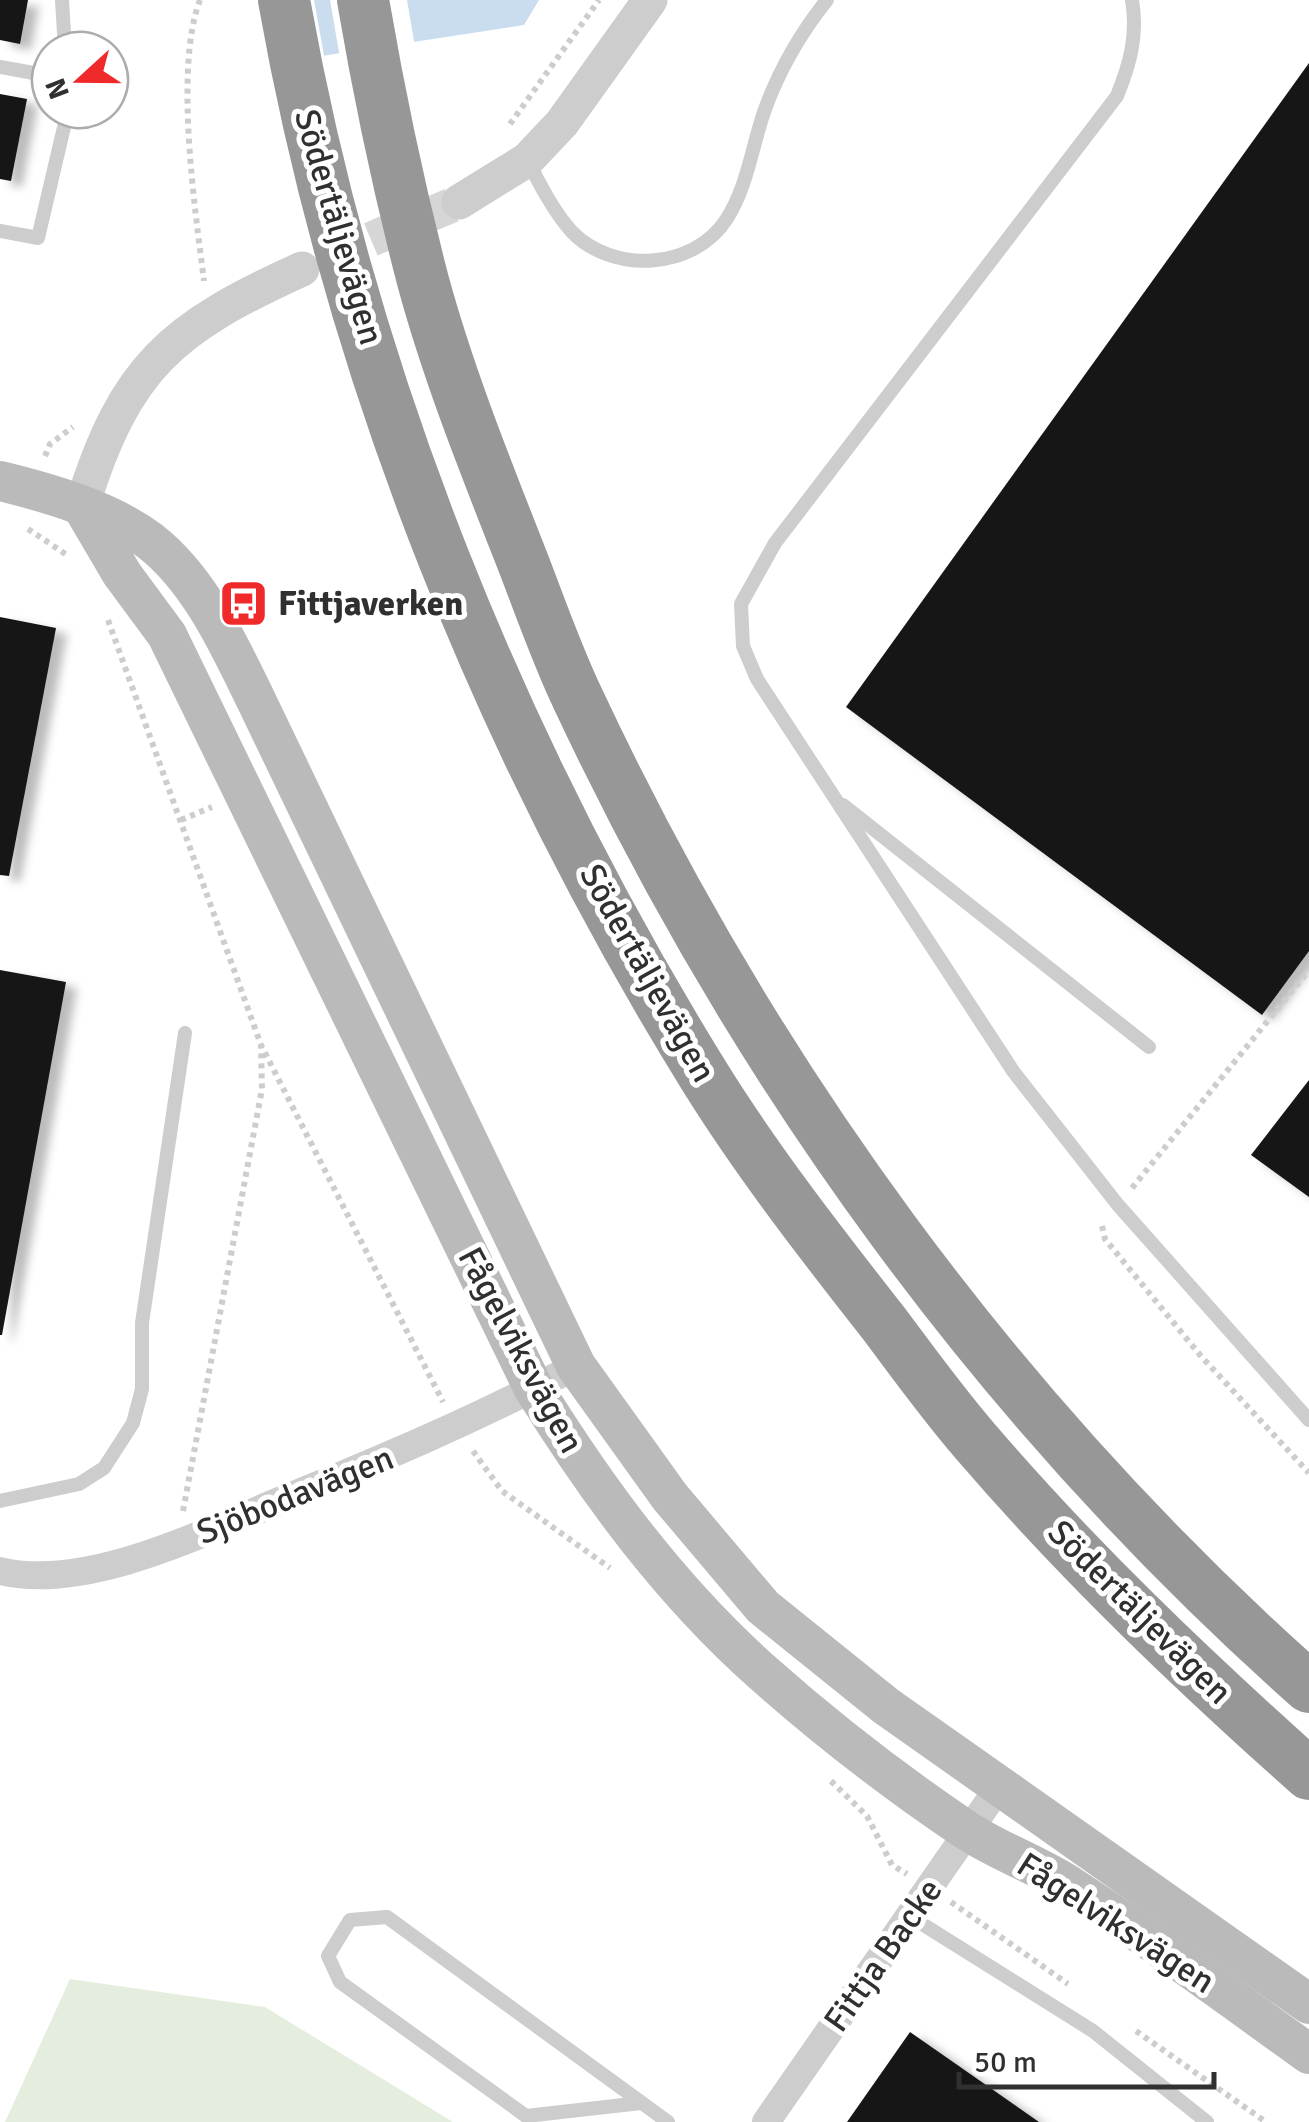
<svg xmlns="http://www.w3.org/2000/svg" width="1309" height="2122" font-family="Signika,sans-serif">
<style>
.green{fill:#e5eede}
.water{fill:#c9ddef}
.pier{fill:#fff}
.building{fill:#171717;filter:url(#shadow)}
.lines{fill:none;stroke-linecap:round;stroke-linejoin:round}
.tertiary-tunnel{stroke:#d6d6d6;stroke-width:35;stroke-dasharray:35 18;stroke-linecap:butt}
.path{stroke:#cdcdcd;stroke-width:6;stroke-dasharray:5 5;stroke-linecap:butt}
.service{stroke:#cdcdcd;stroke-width:14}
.minor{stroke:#cdcdcd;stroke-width:28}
.tertiary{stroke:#cdcdcd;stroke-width:35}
.secondary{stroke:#bababa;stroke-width:40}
.motorway{stroke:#979797;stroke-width:52}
.labels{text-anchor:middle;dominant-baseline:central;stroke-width:10;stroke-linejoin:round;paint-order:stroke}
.street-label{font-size:35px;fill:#303030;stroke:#fff}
.poi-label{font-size:35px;font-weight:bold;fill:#303030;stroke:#fff;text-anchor:start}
</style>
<defs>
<filter id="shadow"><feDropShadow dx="11" dy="6" stdDeviation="5" flood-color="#0004"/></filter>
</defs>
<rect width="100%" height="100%" fill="#fff"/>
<!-- green -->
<path class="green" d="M70,1979L265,2007L453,2122H5Z"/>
<!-- water -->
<path class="water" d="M245,0H539L524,25L256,66Z"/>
<!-- pier -->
<g class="pier">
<path d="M240,0H314L325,61L252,70Z"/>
<path d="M330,0H407L415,47L340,58Z"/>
</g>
<!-- building -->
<g class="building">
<path d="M0,0H28L20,44L0,40Z"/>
<path d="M1309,63V951L1262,1015L846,707Z"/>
<path d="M0,94L27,99L11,181L0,179Z"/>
<path d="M0,617L56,628L9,876L0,875Z"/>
<path d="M0,970L66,982L2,1335H0Z"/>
<path d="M1309,1080V1197L1251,1155Z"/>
<path d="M910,2032L1039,2122H847Z"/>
</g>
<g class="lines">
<!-- tertiary-tunnel -->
<path class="tertiary-tunnel" d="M322,260L459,202"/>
<!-- path -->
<g class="path">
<path d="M200,0C174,67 195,209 204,281"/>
<path d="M510,124L599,0"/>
<path d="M45,456L50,444L73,427"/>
<path d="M28,529L67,555"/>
<path d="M108,620L261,1045L443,1402"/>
<path d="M181,820L212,807"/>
<path d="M1132,1188L1309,970"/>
<path d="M1102,1226L1105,1239L1200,1355L1309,1473"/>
<path d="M473,1451L502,1491L610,1568"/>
<path d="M183,1511L262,1089L261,1046"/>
<path d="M831,1781L867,1816L892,1865L907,1874"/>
<path d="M951,1902L1068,1984"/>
<path d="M1136,2031L1266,2122"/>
</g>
<!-- service -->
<g class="service">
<path d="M62,0L65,50"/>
<path d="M1132,0C1138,35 1130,64 1117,96L775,543L741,604L743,646L757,679L1013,1071L1118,1205L1309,1420"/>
<path d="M0,67L50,76"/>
<path d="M528,161C540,185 554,212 572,232C613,274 693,270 726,220C747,188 752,147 764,112C779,70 799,35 827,0"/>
<path d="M0,231L38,238L68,110"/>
<path d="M843,805L1149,1047"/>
<path d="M0,1501L79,1484L104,1468L133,1423L142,1389V1323L185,1033"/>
<path d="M911,1917L1093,2031L1207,2122"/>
<path d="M641,2103L526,2116L340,1982L328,1956L350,1920L387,1917L668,2122"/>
</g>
<!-- minor -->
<g class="minor">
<path d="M0,1571C87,1592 204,1532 284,1499C384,1458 481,1417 576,1366"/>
<path d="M766,2122L999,1787"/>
</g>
<!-- tertiary -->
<g class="tertiary">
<path d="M459,202L527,160L562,123L650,0"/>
<path d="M82,506C125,366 172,328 302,269"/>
</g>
<!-- secondary -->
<g class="secondary">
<path d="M0,481C49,493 109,510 150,541C200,580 229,645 256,700L576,1366L670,1497L763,1607L886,1706L1309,2004"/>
<path d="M82,506L122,574L167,635L534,1389C598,1492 671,1591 762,1672C825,1728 896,1783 966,1830C999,1852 1039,1865 1073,1888C1153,1940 1231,1998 1309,2054"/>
</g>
<!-- motorway -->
<g class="motorway">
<path d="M284,0C351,379 503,752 706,1079C759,1164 823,1246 885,1325C914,1364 943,1404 975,1441C1078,1561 1191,1669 1309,1774"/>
<path d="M363,0C379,94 399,189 423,281C448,373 484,463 519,552C538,600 555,651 578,699C753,1073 999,1412 1309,1687"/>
</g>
</g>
<!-- icons -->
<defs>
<symbol id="bus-square" viewBox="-11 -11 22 22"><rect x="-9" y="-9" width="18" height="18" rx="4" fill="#f02a2a" stroke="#fff"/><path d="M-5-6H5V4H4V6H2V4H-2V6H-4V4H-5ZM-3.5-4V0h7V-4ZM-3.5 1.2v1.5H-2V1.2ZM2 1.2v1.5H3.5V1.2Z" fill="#fff"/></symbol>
</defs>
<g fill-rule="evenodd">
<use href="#bus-square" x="216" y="576" width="55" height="55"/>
</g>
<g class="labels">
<!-- street labels -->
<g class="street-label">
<text transform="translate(339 227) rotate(74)">Södertäljevägen</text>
<text transform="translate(648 973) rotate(61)">Södertäljevägen</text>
<text transform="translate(521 1350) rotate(62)">Fågelviksvägen</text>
<text transform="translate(295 1495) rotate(-22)">Sjöbodavägen</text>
<text transform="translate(1140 1612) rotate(45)">Södertäljevägen</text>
<text transform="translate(1116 1923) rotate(33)">Fågelviksvägen</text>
<text transform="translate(883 1955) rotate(-55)">Fittja Backe</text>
</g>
<!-- poi labels -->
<g class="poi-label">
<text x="278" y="603">Fittjaverken</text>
</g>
</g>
<!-- north arrow -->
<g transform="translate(80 80) rotate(249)"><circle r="48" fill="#ffffff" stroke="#acacac" stroke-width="2.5"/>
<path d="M0-8L18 38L0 25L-18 38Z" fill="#f02a2a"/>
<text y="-15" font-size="28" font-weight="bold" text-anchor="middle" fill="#303030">N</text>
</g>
<!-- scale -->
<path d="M959 2072v15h255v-15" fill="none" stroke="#303030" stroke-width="5"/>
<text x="974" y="2072" font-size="30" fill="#303030" stroke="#ffffff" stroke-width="8" paint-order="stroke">50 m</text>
</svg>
